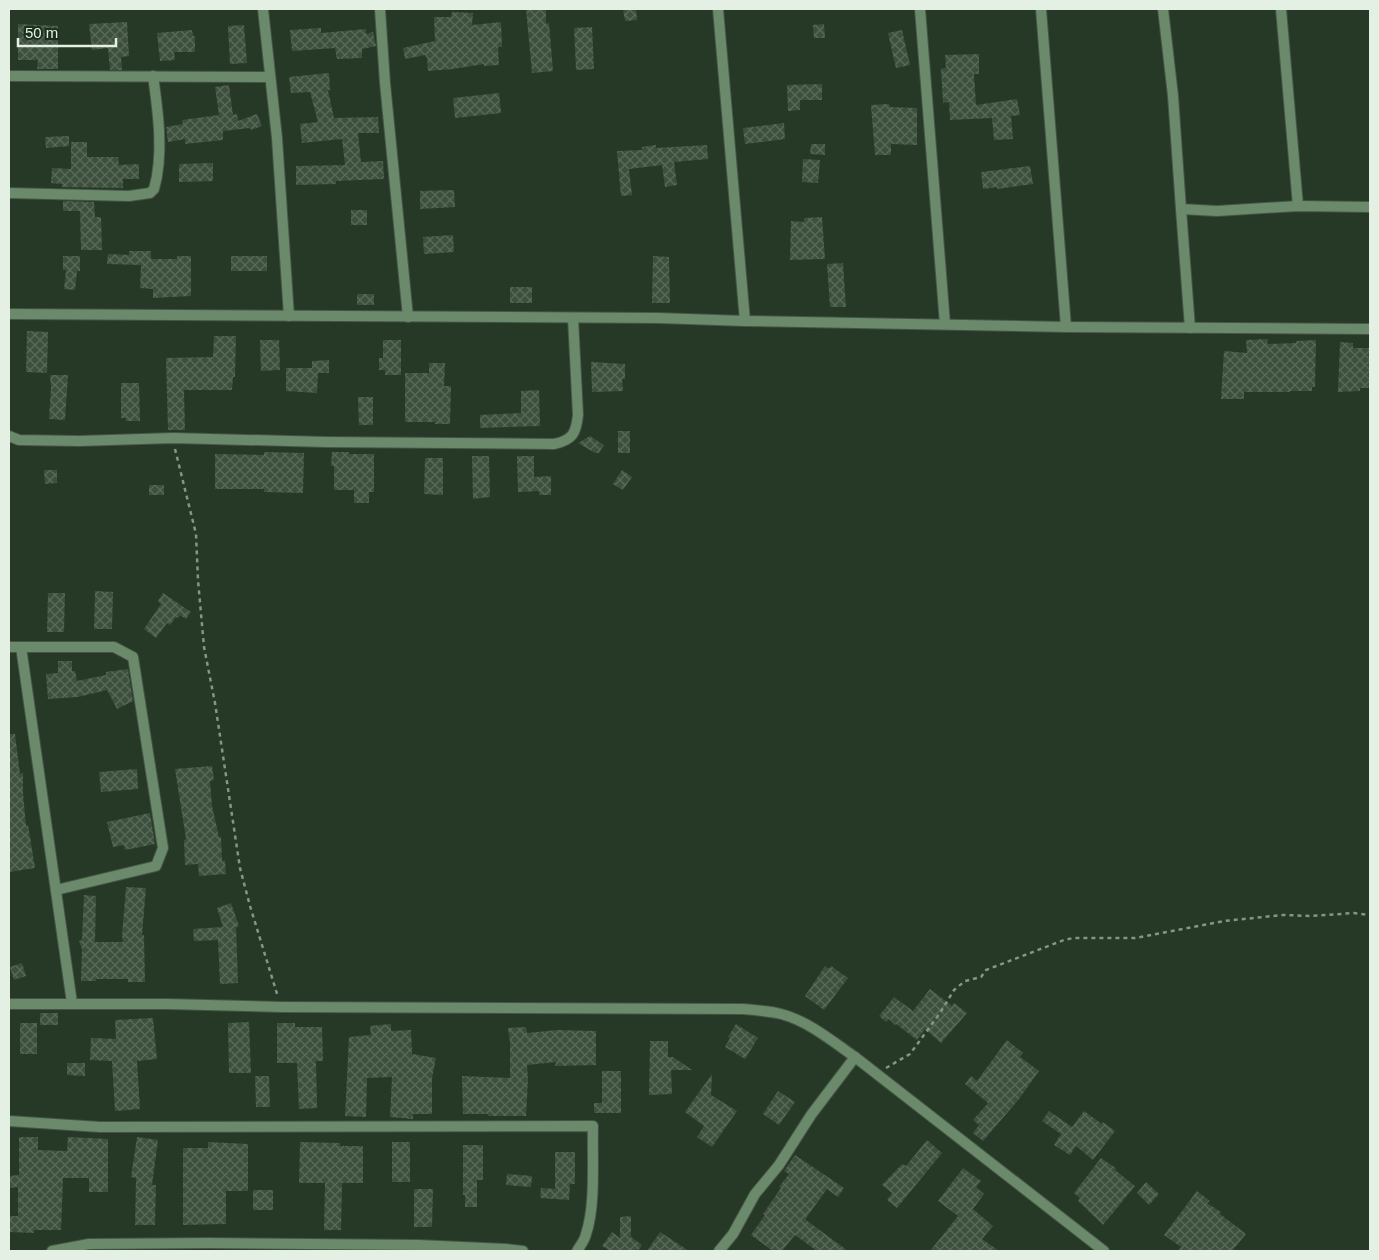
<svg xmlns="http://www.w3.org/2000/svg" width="1379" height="1260" font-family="Arial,sans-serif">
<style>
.building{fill:url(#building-cross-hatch)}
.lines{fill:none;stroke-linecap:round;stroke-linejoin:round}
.minor-casing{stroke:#455545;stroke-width:12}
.path{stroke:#869586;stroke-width:2.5;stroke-dasharray:4 4;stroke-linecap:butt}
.minor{stroke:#6b896b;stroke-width:10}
</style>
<defs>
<pattern id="building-cross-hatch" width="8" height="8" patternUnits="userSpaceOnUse" patternTransform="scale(1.25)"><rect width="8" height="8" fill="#3d503d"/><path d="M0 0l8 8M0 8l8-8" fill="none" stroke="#596a59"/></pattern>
</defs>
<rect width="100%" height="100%" fill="#263826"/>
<!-- building -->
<g class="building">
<path d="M526,9H546V24L549,23L553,71L532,73Z"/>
<path d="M623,9H636L637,20L625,21Z"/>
<path d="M452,12L473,13L472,25L501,22L502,47H498L499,65L484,66V64L453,69L428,71L427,57H426L425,55L405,59L403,48L435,41L434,17H451Z"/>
<path d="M127,22L129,56L121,57L122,70H110L108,48L92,50L89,24Z"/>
<path d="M18,24L58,26V69H37L38,60H18Z"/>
<path d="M824,24L825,38H814L813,25Z"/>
<path d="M244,25L247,63L230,64L228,26Z"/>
<path d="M592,27L594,69L576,70L574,28Z"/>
<path d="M321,28V33L366,29V34L373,32L376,46L362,49V58L337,59L335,48L292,51L290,30Z"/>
<path d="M192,30L193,36H195V52H174L175,60L160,61L157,33Z"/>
<path d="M902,30L910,65L896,68L888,33Z"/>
<path d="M979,54V74H974L976,105L1017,99L1020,115L1011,116L1013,139L994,140L992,118L950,120L949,102L943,103L941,69L946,68L945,55Z"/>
<path d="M329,73L330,90H328L334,118L378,117L379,133H358L361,162L383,161L384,179L336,181V184L296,185V166L345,165L342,139L302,143L300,124L318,122L310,92L291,93L289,77Z"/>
<path d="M822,84V100H800V110L788,111L787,85Z"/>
<path d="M229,85L233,115L237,114L238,121L257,114L262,126L251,130L250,128L223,131V140L185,144V139L168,142L166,127L183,124L182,120L219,115L215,87Z"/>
<path d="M499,93L501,113L455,118L453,98Z"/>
<path d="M889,104L890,107L917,108V145L891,144V155H875L871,105Z"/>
<path d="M784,123L785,139L745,144L743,128Z"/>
<path d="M69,136V146L46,148L45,137Z"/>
<path d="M71,142H87V157H118L119,165L139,164V179H123V188L62,187V184L51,183L52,168L71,169Z"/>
<path d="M811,144H825V155L810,154Z"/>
<path d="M656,145V148L707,145L708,159L674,162L677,185L665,187L662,165L629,169L632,195L621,196L617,151L642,150V147Z"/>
<path d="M803,159L820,160L818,183L802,182Z"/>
<path d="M213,163V181L179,182V164Z"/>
<path d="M1030,166L1033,184L997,189V187L983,189L981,172Z"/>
<path d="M454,190L455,207L420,209V191Z"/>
<path d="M63,201L94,202L95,217H101L102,250H81L80,211H63Z"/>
<rect x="351" y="210" width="16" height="15"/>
<path d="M822,217L825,259L790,260L791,221L804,222V218Z"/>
<path d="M453,235L454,252L424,254L423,237Z"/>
<path d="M129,251H151V259H177V256H191V296L153,298V289L140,288L141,265L107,264L108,254L129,255Z"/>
<path d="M63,256H80V271H77L75,290L64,289L66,270H63Z"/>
<rect x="231" y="256" width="36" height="15"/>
<path d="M653,256L669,257L670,303H652Z"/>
<path d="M843,263L846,307H830L827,264Z"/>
<rect x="510" y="287" width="22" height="16"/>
<rect x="357" y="294" width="17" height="11"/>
<path d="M27,331L48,332L47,373L26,372Z"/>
<path d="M214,336H236L235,377H233L232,390H184L185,430H168L166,358L213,357Z"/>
<path d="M1268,339L1267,344L1296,343V341L1316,340L1315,387H1312V391H1290V392H1244V399H1221L1224,351L1247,353L1246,340Z"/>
<path d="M260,340H279L280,370L261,371Z"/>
<path d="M383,340H401V375H385V370H379V358H383Z"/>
<path d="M1340,342L1353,343V348H1370V388H1360V391L1338,392Z"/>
<path d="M329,360V373H318L317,393L286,391V368H312V361Z"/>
<path d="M591,362L625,364V379H622L623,391L592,392Z"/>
<path d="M429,363H445L444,386H451L450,424H435V422H405V373H429Z"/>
<path d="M50,375H68L65,420L49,419L51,387Z"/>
<path d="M121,383H139L140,421H126V418H121Z"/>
<path d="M539,390L540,426L480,428V415L521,413V391Z"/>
<path d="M358,397H373V425H359Z"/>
<rect x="618" y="431" width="12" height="22"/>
<path d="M590,436L604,445L599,453H595L578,443Z"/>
<path d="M264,452L304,453L303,493L264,492V489H215V454L264,455Z"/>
<path d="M332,452H349V454H374V492H369V503H354V490H334V466H331Z"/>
<path d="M472,456H489L490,497L473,499Z"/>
<path d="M517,456H534V477L551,476V495H539V491L518,492Z"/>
<path d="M425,458H443V495L424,494Z"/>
<path d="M44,470H57V483L45,484Z"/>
<path d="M622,470L632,477L623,490L613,484Z"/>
<rect x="149" y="485" width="15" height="10"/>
<path d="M95,591L113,592L112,629H94Z"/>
<path d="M48,593H65L64,632H47Z"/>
<path d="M163,593L191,612L186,619L180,615L178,618L176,617L170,625L167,623L156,638L144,629L161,604L158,601Z"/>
<path d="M58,661H72V671H75L77,681L106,675V672L128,669L133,701L117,709L107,690L78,697L48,699L46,674L58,673Z"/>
<path d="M9,734H15L20,774L23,773V793L26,826L28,825L35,868L9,872Z"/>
<path d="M212,766L214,780L210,781L212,806L219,837H221L222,861L225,860L226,874L199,876L198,864L185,865L184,840L186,839L175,769Z"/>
<path d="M137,769L138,789L101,792L99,772Z"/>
<path d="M150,813L155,844L125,850L124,845L113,847L107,822Z"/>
<path d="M126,887L146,888L142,935H144L145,982H128V979H96V981H81L82,949L79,941L82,940L84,895L96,896L95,942H123L122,936Z"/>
<path d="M231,903L239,926L236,927L238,983L220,984L218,940L194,941L193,929L223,927L217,908Z"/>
<path d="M22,963L26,976L14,980L10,967Z"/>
<path d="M825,966L828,969L831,966L848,978L824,1010L805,996Z"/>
<path d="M930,989L952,1006L954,1003L967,1013L941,1043L925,1029L917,1040L896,1024L895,1025L889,1019L886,1022L879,1016L894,997L913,1011Z"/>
<rect x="40" y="1013" width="18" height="12"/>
<path d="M153,1018L157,1059L137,1061L140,1109L115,1111L112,1061L90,1060L91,1038L116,1039L115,1020Z"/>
<path d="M249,1022L251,1073H229L228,1023Z"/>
<rect x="20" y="1023" width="17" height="31"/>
<path d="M277,1023H295V1027H322L323,1061H316L317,1108L299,1109L297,1063H277Z"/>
<path d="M391,1024V1031L411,1030L412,1054L436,1058L432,1078V1114H413V1119L390,1117L392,1077L367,1078L366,1117L345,1116L349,1037L371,1035L370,1026Z"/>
<path d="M736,1024L758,1038L745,1059L725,1047L730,1038L728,1037Z"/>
<path d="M526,1027L527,1033L557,1030L596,1031V1065L555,1066L556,1062L527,1065L528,1079L526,1116H488V1114H463L462,1076L510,1078V1042L508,1028Z"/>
<path d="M1007,1040L1023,1053L1020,1057L1039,1071L1019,1099L983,1141L973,1133L979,1125L973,1120L988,1103L965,1084L971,1076L977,1081Z"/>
<path d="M650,1041H668V1057H673L692,1070H671L672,1094L649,1095Z"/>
<path d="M67,1063H85V1076L67,1075Z"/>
<path d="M602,1071H621V1113H594V1103H602Z"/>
<path d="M712,1074L711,1095L737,1111L712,1147L697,1137L704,1126L685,1112Z"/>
<path d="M255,1076H269L270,1107H256Z"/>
<path d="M778,1091L795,1102L779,1125L763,1114Z"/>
<path d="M1049,1111L1072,1127L1084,1111L1102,1124L1103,1122L1115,1131L1093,1160L1076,1146L1070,1155L1054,1145L1061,1134L1042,1121Z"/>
<path d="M19,1137H38V1150L67,1151L68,1137L108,1139V1192H89V1178H63L61,1230H34V1233L9,1232V1216H18V1187L9,1188V1176L19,1175Z"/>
<path d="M137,1137L158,1140L152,1185H156L155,1225H135L136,1178L131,1177Z"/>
<path d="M927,1140L942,1153L897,1208L887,1200L892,1193L882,1185L902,1164L906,1166Z"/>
<path d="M208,1142L248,1144V1191H226V1224L183,1225V1148H208Z"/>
<path d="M300,1142L340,1143V1146H363V1183H342L341,1230H324L325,1183H299Z"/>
<rect x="392" y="1142" width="18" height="40"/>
<path d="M463,1145H483V1180H477V1207H465V1195H463Z"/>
<path d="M555,1152H575V1184H570L569,1200L540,1198L541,1188L555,1189Z"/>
<path d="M795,1155L844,1188L838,1197L827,1189L806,1218V1220L848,1251H817L795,1235L782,1251H773L751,1235L765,1215L763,1214L781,1188L779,1187L789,1174L784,1171Z"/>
<path d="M1101,1158L1116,1168L1115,1170L1135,1186L1103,1225L1078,1201L1080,1198L1074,1193Z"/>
<path d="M963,1168L981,1181L976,1187L984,1194L973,1209L993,1226L982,1239L999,1251H930L958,1216L938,1201Z"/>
<path d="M507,1174L532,1176L531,1187L506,1185Z"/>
<path d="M1146,1182L1159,1194L1149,1205L1137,1193Z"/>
<path d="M414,1189H433L432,1227H414Z"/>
<rect x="253" y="1190" width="20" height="20"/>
<path d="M1197,1191L1210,1201L1207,1203L1221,1212L1220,1214L1246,1234L1232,1251H1178L1181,1247L1164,1235Z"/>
<path d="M631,1216V1237L642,1245L638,1251H610L602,1246L612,1232L620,1238V1217Z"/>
<path d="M660,1232L689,1251H647Z"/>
</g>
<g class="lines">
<defs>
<g id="minor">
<path d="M263,9L277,138L289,316"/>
<path d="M380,9L385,83L408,317"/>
<path d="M718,9L745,321"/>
<path d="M920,9L945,324"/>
<path d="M1041,9L1066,327"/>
<path d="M1163,9L1173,96L1181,209L1217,211L1298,206L1370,207"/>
<path d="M1281,9L1298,206"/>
<path d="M9,76L269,77"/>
<path d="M9,193L129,196L150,193L154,189C164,155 158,111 153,76"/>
<path d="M1181,209L1190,328"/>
<path d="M9,314L659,318L745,321L1066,327L1370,329"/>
<path d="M9,436L19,440L79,441L173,438L326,442L554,444C573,440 576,433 578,415L573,318"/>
<path d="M9,647H114L133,657L163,848L156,866L56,890"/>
<path d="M21,647L72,1003"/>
<path d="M9,1004H167L281,1007L742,1009C755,1010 769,1011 781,1014C808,1021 832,1041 855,1057L1104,1251"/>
<path d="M9,1121L100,1127L593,1126C592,1158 596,1205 586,1234C585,1240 580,1246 577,1251"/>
<path d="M52,1251L89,1244L208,1243L418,1245L506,1249L523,1251"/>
<path d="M719,1251L733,1234L755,1194L779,1165L811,1115L855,1057"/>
</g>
</defs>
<!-- minor casing -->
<use href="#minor" class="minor-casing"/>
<!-- path -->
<g class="path">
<path d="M175,449L196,534L198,580L204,647L215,703L240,868L250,906L278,997"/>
<path d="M886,1068L910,1054L940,1013L954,990L965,981L981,977L986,970L1064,940L1073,938H1135L1224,921L1283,915L1311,916L1354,913L1370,915"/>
</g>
<!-- minor -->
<use href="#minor" class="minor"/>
</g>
<!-- border -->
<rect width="1379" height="1260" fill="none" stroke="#e5f0e5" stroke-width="20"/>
<!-- scale -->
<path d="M18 38v8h98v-8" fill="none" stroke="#e5f0e5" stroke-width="2.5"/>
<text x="25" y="38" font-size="15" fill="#e5f0e5" stroke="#1c2e1d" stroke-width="4" paint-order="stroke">50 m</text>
</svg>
